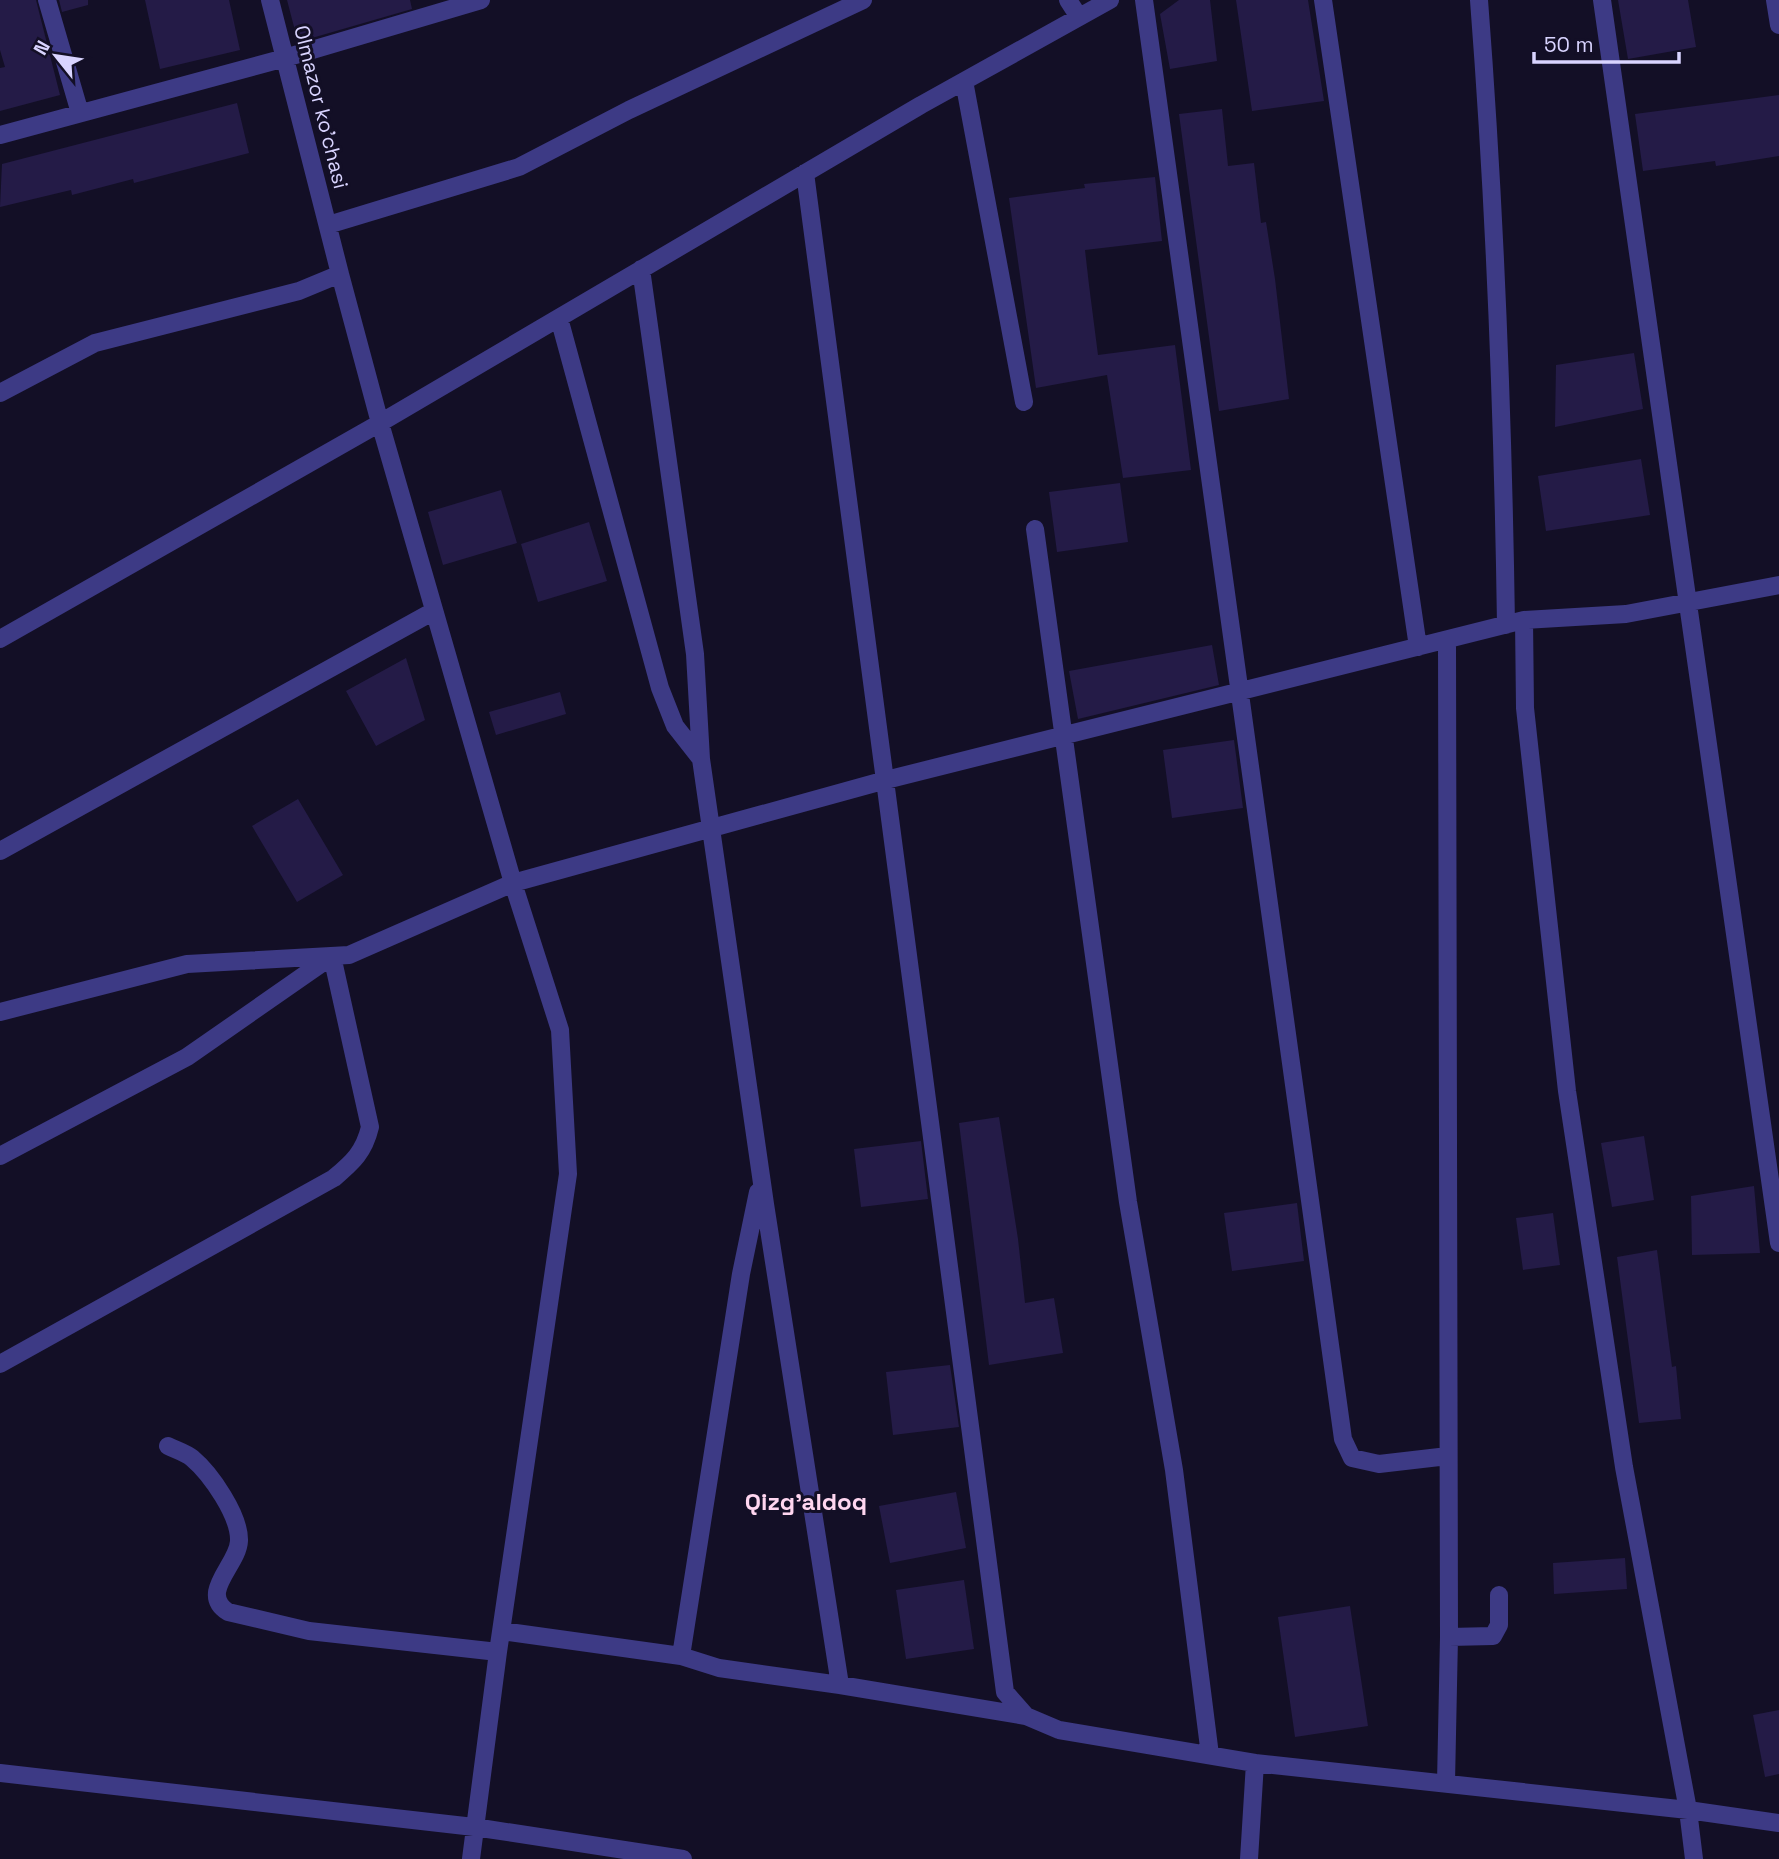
<svg xmlns="http://www.w3.org/2000/svg" width="1779" height="1859" font-family="'Space Grotesk',sans-serif">
<rect width="100%" height="100%" fill="#130f26"/>
<path fill="#241b47" d="M0,0H36L60,95L0,111V68L5,67L0,50Z
M59,0H88V5L62,12Z
M145,0H229L240,50L160,69Z
M287,0H410L412,9L298,42Z
M1179,0H1210L1217,61L1170,69L1160,14Z
M1236,0H1308L1324,101L1252,111Z
M1618,0H1688L1696,47L1628,59Z
M1779,95V156L1716,166L1715,161L1643,171L1635,114Z
M237,103L249,153L134,183L133,179L72,195L71,190L0,207L2,164Z
M1222,109L1228,166L1254,163L1261,223L1266,222L1275,279L1289,399L1219,411L1179,114Z
M1155,177L1162,241L1085,250L1089,285L1098,355L1175,345L1191,470L1123,478L1107,375L1036,388L1009,198L1085,188L1084,184Z
M1634,353L1643,409L1555,427L1556,365Z
M1641,459L1650,515L1546,531L1538,476Z
M1120,483L1128,542L1057,552L1049,492Z
M501,490L517,543L443,565L428,512Z
M589,522L607,581L538,602L521,544Z
M1212,645L1219,685L1078,719L1069,671Z
M406,658L425,720L376,746L346,691Z
M560,692L566,714L496,735L489,712Z
M1234,740L1243,808L1172,818L1163,750Z
M298,799L343,875L297,902L252,826Z
M999,1117L1018,1239L1025,1303L1054,1298L1063,1353L989,1365L959,1123Z
M1644,1136L1654,1200L1612,1207L1601,1143Z
M921,1141L928,1199L861,1207L854,1149Z
M1754,1186L1760,1253L1692,1255L1691,1196Z
M1297,1203L1304,1261L1232,1271L1224,1213Z
M1553,1213L1560,1265L1523,1270L1516,1218Z
M1657,1250L1672,1367L1676,1366L1681,1419L1639,1423L1617,1257Z
M950,1365L959,1427L893,1435L886,1372Z
M956,1492L966,1548L890,1563L879,1506Z
M1625,1558L1627,1589L1554,1594L1553,1563Z
M964,1580L974,1649L906,1659L896,1590Z
M1350,1606L1368,1726L1295,1737L1278,1617Z
M1779,1710V1774L1765,1777L1753,1715Z"/>
<g fill="none" stroke-linecap="round" stroke-linejoin="round">
<path stroke="#3d3a85" stroke-width="18" d="M47,0L80,113
M1068,0L1079,17
M1144,0L1343,1439L1352,1458L1379,1464L1448,1456
M1323,0L1418,647
M1479,0C1495,208 1503,416 1506,625
M1602,0L1779,1243
M1775,0L1779,25
M964,81L1024,402
M0,135L285,58L481,0
M805,173L1005,1692L1026,1716L1059,1730L1255,1763L1249,1859
M328,225L519,167L629,110L863,0
M641,269L695,654L701,759L765,1204L840,1685
M340,274L380,423L513,883L560,1030L568,1174L498,1652L471,1859
M559,318L660,688L675,726L701,759
M0,393L95,343L299,291L340,274L270,0
M1035,529L1128,1202L1174,1470L1210,1755
M1524,620L1525,708L1567,1091L1624,1467L1688,1810L1694,1859
M0,639L380,423L921,105L1110,0
M0,851L434,611
M0,1012L187,964L349,955L513,883L886,780L1524,620L1626,614L1779,585
M0,1156L187,1057L332,956L370,1127C364,1152 353,1162 334,1178L0,1364
M168,1446C176,1450 186,1453 192,1458C211,1474 240,1516 239,1541C238,1565 198,1593 228,1612L309,1631L498,1652
M502,1631L681,1656L741,1274L758,1192
M1449,1637L1493,1636L1499,1625V1595
M681,1656L719,1668L840,1685L1026,1716
M1255,1763L1688,1810L1779,1823
M0,1773L474,1827L683,1859
M1446,1783L1449,1637L1447,640"/>
</g>
<g text-anchor="middle" stroke-width="6" stroke-linejoin="round" paint-order="stroke">
<g font-size="21" fill="#d9d4ff" stroke="#130f26">
<text transform="translate(321 107) rotate(76)" y="7">Olmazor ko'chasi</text>
</g>
<g font-size="24" font-weight="bold" fill="#ffd6f0" stroke="#130f26">
<text x="806" y="1510">Qizg'aldoq</text>
</g>
</g>
<g transform="translate(56 56) rotate(300)" stroke="#130f26" stroke-width="5" paint-order="stroke">
<path d="M0-5L12 26L0 18L-12 26Z" fill="#d9d4ff"/>
<text y="-10" font-size="19" font-weight="bold" text-anchor="middle" fill="#d9d4ff">N</text>
</g>
<path d="M1534 52v10h145v-10" fill="none" stroke="#d9d4ff" stroke-width="3.5"/>
<text x="1544" y="52" font-size="21" fill="#d9d4ff" stroke="#130f26" stroke-width="5" paint-order="stroke">50 m</text>
</svg>
